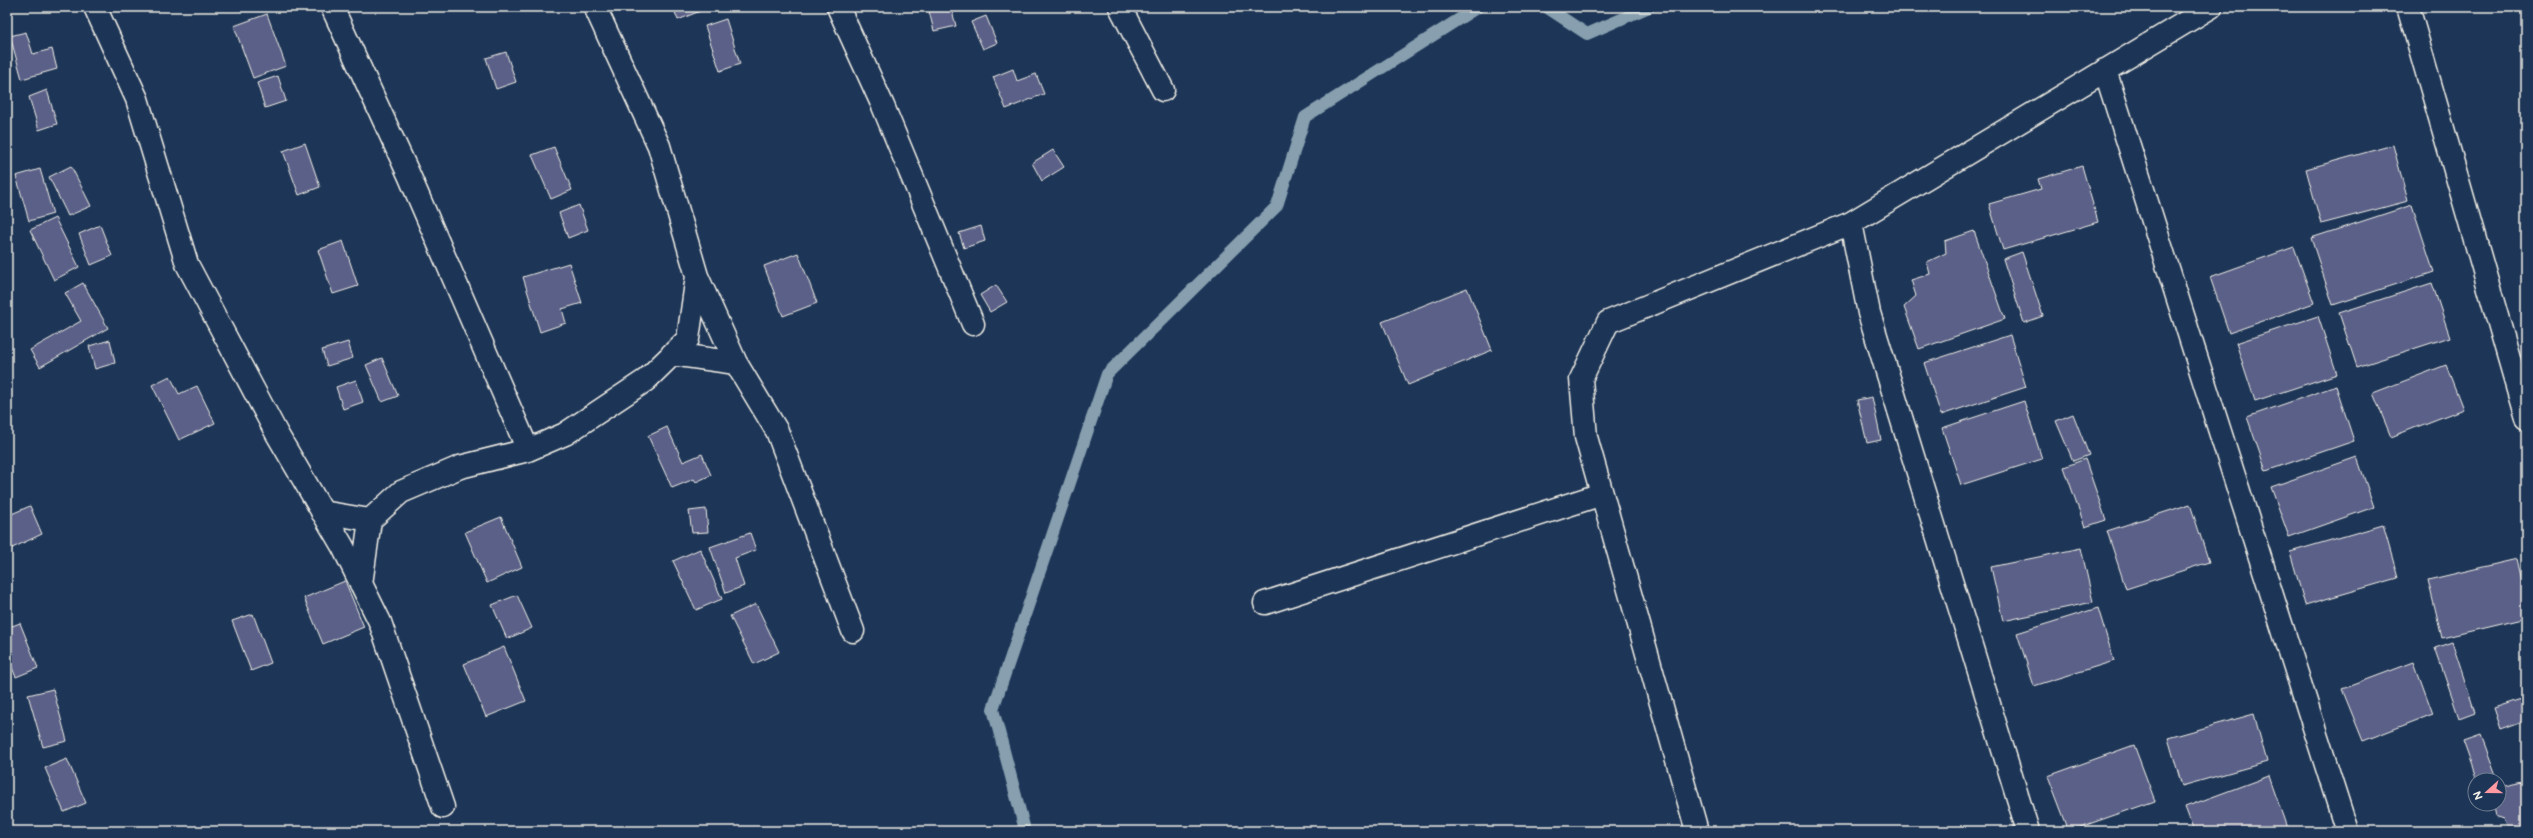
<svg xmlns="http://www.w3.org/2000/svg" width="2533" height="838" font-family="'Balsamiq Sans',sans-serif">
<rect width="100%" height="100%" fill="#1d3557"/>
<filter id="ink" filterUnits="userSpaceOnUse"><feTurbulence type="fractalNoise" baseFrequency=".025" numOctaves="2"/><feDisplacementMap in="SourceGraphic" scale="8" xChannelSelector="R" yChannelSelector="G"/><feConvolveMatrix kernelMatrix="1 2 1 2 8 2 1 2 1" color-interpolation-filters="sRGB"/></filter>
<g filter="url(#ink)">
<g fill="none" stroke-linecap="round" stroke-linejoin="round">
<path stroke="#879fae" stroke-width="12" d="M1546,7L1587,34L1649,7
M1022,831L1024,826L993,709L1107,374L1277,206L1305,117L1478,7"/>
</g>
<path fill="#5a6188" stroke="#f4f1e8" d="M673,7H704L705,9L678,20Z
M928,7H951L956,26L934,31Z
M963,7H974L965,11Z
M267,14L286,66L253,78L234,26Z
M986,16L997,43L983,49L971,22Z
M726,19L740,64L720,71L705,26Z
M26,32L33,54L52,49L57,69L22,79L10,36Z
M506,52L516,82L496,89L486,58Z
M1013,69L1017,81L1036,74L1044,94L1006,109L993,77Z
M278,76L286,101L265,108L257,83Z
M7,77L11,90L7,91Z
M47,90L57,124L39,130L29,97Z
M305,143L320,187L299,195L283,151Z
M2393,145L2408,201L2321,224L2306,169Z
M554,147L572,190L551,199L532,155Z
M1053,150L1064,167L1042,181L1032,163Z
M71,166L91,206L68,216L49,177Z
M2082,166L2098,222L2003,250L1989,204L2041,189L2038,179Z
M40,169L53,214L29,221L16,176Z
M579,205L588,230L568,238L559,213Z
M2412,205L2434,272L2333,305L2311,238Z
M55,218L79,267L54,280L30,230Z
M100,225L112,256L91,265L79,234Z
M981,226L985,241L964,248L959,233Z
M1974,231L2005,319L1919,349L1904,307L1916,296L1911,280L1930,274L1927,262L1946,253L1945,241Z
M343,241L358,286L333,294L318,250Z
M2294,247L2314,303L2229,333L2210,277Z
M2022,252L2043,316L2024,323L2003,259Z
M798,253L817,303L783,316L764,266Z
M569,263L582,303L562,309L566,323L540,332L523,277Z
M83,283L108,328L40,367L30,350L81,321L65,293Z
M2432,283L2450,337L2357,367L2339,313Z
M996,285L1007,302L990,312L980,295Z
M1467,288L1492,350L1408,385L1382,322Z
M2318,316L2337,374L2255,401L2236,343Z
M2010,335L2026,387L1941,415L1924,363Z
M110,340L115,363L95,369L89,346Z
M348,342L353,358L327,366L322,350Z
M382,358L398,396L382,402L366,365Z
M2446,365L2463,409L2391,437L2373,393Z
M170,376L179,394L197,386L215,423L179,440L152,385Z
M356,380L363,402L343,409L336,387Z
M2336,386L2354,441L2266,471L2247,417Z
M1872,397L1881,440L1867,443L1857,400Z
M2024,401L2042,459L1961,485L1942,428Z
M2073,414L2089,455L2073,461L2056,421Z
M667,427L683,462L702,454L711,475L696,482L694,479L672,488L648,436Z
M2357,457L2374,507L2289,537L2271,487Z
M2085,459L2106,520L2085,527L2064,467Z
M2190,504L2209,562L2126,589L2107,531Z
M30,506L42,534L8,550L7,516Z
M706,509L708,532L692,533L689,511Z
M501,517L522,567L487,583L465,532Z
M2383,525L2398,578L2305,605L2290,552Z
M750,533L756,550L735,558L744,586L726,593L710,547Z
M2081,548L2093,602L2003,621L1991,567Z
M700,549L722,599L696,610L673,561Z
M2517,559L2526,598V618L2442,638L2428,580Z
M345,581L364,627L323,644L304,598Z
M517,595L532,628L507,639L492,605Z
M756,604L779,652L754,664L730,616Z
M2098,608L2114,661L2034,686L2017,633Z
M7,609L11,618L7,620Z
M253,614L271,663L251,671L232,621Z
M20,623L38,668L16,677L7,656V628Z
M2452,642L2475,712L2459,718L2435,648Z
M504,647L526,701L486,717L464,664Z
M2414,662L2433,714L2363,741L2342,689Z
M53,689L67,741L43,747L28,695Z
M2524,698L2526,720L2501,729L2494,708Z
M2254,714L2267,762L2182,786L2168,738Z
M2481,735L2496,775L2478,780L2464,741Z
M2134,745L2155,801L2069,831L2048,776Z
M67,759L86,803L64,812L45,768Z
M2269,776L2288,831H2194L2185,807Z
M2526,781V829L2509,828L2505,819L2496,816L2493,804H2499V787Z"/>
<g fill="none" stroke-linecap="round" stroke-linejoin="round">
<defs>
<path id="minor" d="M95,7L137,99L187,264L277,434L343,547L380,622L443,807
M332,7L409,175L528,450
M838,7L883,106L973,324
M1120,7L1163,90
M2408,7L2526,417
M2105,70L2347,831
M1851,223L1869,313L2028,831
M697,276L736,363
M672,354L736,363L777,431L853,631
M322,512L370,520
M361,584L370,520L401,492L460,467L528,450L565,434L646,380L688,339L697,276L659,146L595,7
M1265,603L1602,494
M1697,831L1586,437L1581,379L1608,322L1851,223L2211,7"/>
</defs>
<use href="#minor" stroke="#f4f1e8" stroke-width="25"/>
<use href="#minor" stroke="#1d3557" stroke-width="22"/>
</g>
</g>
<rect width="2533" height="838" fill="none" stroke="#1d3557" stroke-width="24"/>
<rect x="12" y="12" width="2509" height="814" fill="none" stroke="#f4f1e8" stroke-width="1.5" filter="url(#ink)"/>
<g transform="translate(2487 792) rotate(249)"><circle r="19" fill="#1d3557" stroke="#738091"/>
<path d="M0-3L7 15L0 10L-7 15Z" fill="#ff9aa2"/>
<text y="-6" font-size="11" font-weight="bold" text-anchor="middle" fill="#f4f1e8">N</text>
</g>
</svg>
